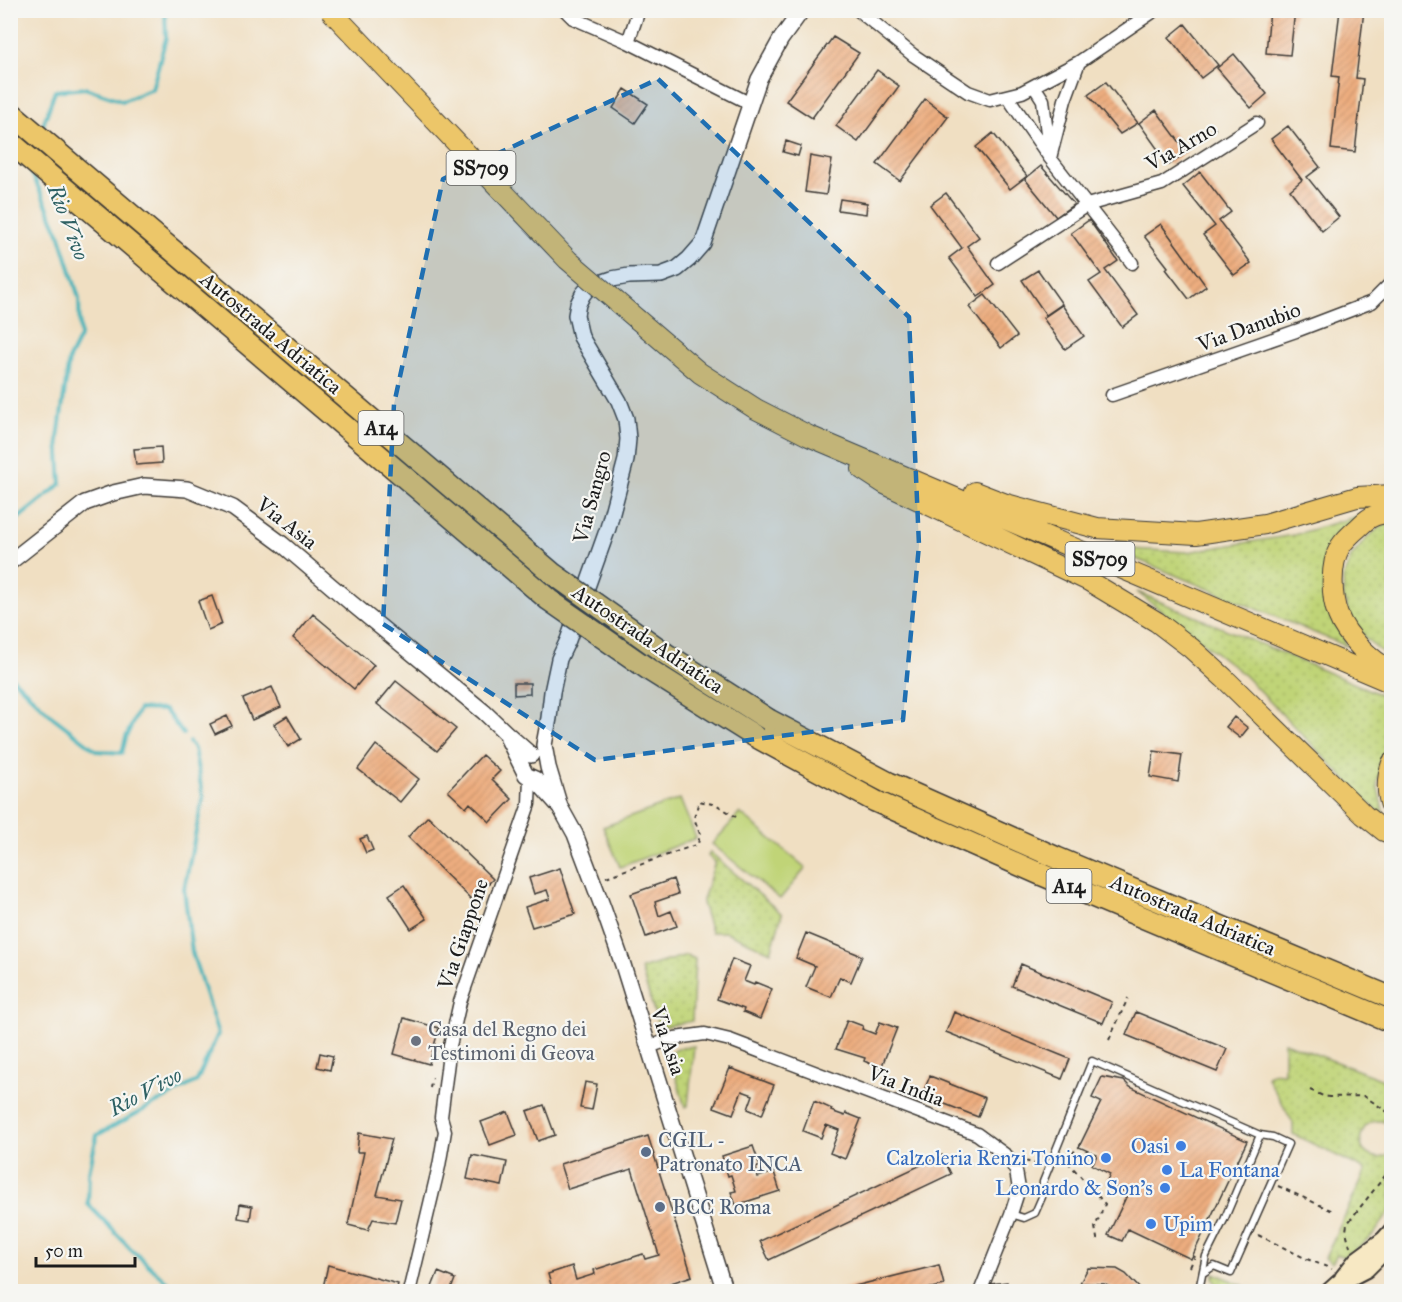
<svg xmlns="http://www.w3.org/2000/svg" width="1402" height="1302" font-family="'IM FELL Great Primer',serif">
<defs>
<pattern id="grass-dots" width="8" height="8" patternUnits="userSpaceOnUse" patternTransform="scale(1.5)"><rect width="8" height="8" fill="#c0d477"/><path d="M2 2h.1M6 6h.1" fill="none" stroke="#a4b566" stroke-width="1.8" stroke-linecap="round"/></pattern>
<pattern id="building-hatch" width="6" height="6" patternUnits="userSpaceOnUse" patternTransform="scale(1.5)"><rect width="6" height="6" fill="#edad7f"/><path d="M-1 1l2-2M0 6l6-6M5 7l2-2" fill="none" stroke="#cb946d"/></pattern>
</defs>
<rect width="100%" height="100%" fill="#f6f6f2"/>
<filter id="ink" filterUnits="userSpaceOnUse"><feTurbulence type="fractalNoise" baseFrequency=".0167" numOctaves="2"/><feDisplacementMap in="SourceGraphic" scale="12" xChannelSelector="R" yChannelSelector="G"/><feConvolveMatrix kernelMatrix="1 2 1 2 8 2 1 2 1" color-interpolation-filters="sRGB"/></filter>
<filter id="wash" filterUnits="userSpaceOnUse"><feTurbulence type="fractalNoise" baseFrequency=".008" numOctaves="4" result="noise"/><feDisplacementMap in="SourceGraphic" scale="24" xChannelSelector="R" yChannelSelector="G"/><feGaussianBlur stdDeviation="1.35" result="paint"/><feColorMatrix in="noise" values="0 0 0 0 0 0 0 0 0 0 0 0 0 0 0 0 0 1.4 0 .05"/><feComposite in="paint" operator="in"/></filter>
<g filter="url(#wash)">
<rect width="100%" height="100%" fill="#f0dfc2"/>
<path fill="url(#grass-dots)" stroke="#6e784a" stroke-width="1.5" d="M1378,510L1324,567L1346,646L1110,548L1187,552L1294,535Z
M1391,522V656L1377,649L1353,625L1344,599L1343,578L1351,557L1367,538L1384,524Z
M1137,592L1391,699V748L1385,757L1377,783L1384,816L1370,804L1242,673Z
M710,852L782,914L771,952L726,932H711L702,903L715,862L708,856Z
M686,955L695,959L692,1021L663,1027L658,1024L641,969Z
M1284,1042L1391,1083V1125C1363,1108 1348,1150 1374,1157C1381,1159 1386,1157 1391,1153V1210L1374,1234L1355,1250L1343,1257L1337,1254L1332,1263L1325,1258L1366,1170L1293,1134V1123L1267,1077C1272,1070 1277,1073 1284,1073Z
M694,1046L688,1106L685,1107L670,1056C674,1047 685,1048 694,1046Z
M1214,1273L1255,1291C1245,1292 1227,1288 1220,1291L1213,1278Z"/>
<path fill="#c0d477" stroke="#6e784a" stroke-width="1.5" d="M680,799L696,838L620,867L603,827Z
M740,813L806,868L780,899L712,844Z"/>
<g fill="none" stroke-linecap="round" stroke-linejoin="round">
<path stroke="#42b2b9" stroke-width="4" d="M42,128L55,91L85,88L123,101L152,89L166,38L165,10
M10,525L61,484L58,438L69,359L80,337L79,298L59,233L31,171
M10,676L54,718L97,751L122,753L126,737L139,709L165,710L183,734
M178,1292L131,1249L88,1204L89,1172L97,1135L197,1081L218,1034L192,952L184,889L203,797L194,749L189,742"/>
</g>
<g id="blocks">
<path fill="url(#building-hatch)" d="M1270,10H1295L1290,55L1266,53Z
M1340,10H1364L1356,78L1363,79L1355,152L1331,149L1339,77L1332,76Z
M1185,24L1218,65L1201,78L1169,37Z
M833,37L859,53L812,118L786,101Z
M1234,54L1267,94L1251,108L1217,68Z
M877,70L899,86L858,142L836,126Z
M1106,82L1138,123L1120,134L1088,95Z
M625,89L648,104L635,123L613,108Z
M925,99L948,117L900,181L877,164Z
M1156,110L1187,152L1169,165L1139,123Z
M1288,126L1320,167L1307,177L1339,217L1322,231L1290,190L1302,180L1271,139Z
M993,133L1027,176L1010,189L976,147Z
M786,141L801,146L798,156L783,152Z
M810,156L832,160L826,195L805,192Z
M1041,166L1074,204L1056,217L1025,179Z
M1200,172L1231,212L1219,221L1251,263L1234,275L1203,235L1215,226L1183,186Z
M946,193L979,237L967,246L995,285L978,297L949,258L962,248L930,205Z
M840,199L867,203L866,214L838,210Z
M1089,220L1118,261L1105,270L1138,315L1122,327L1089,282L1101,274L1071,233Z
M1161,224L1206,286L1189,299L1166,269L1168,267L1144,236Z
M1038,270L1062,304L1046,315L1022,280Z
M985,295L1017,336L1001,348L969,307Z
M1062,305L1084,336L1065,349L1043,318Z
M161,447L162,463L136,465L134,449Z
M212,596L222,624L208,630L198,601Z
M313,614L374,665L354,689L293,638Z
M396,681L456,729L437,751L377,704Z
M514,683H530V694L514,695Z
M272,687L281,707L252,720L243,699Z
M227,716L232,726L215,734L210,724Z
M287,716L301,739L288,747L274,724Z
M1234,717L1248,728L1240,738L1226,727Z
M376,745L419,779L400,802L358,769Z
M1154,751L1182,755L1178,782L1150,777Z
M482,755L500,771L492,779L512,799L490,822L470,803L466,808L448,791Z
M428,816L493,879L472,900L408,837Z
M367,836L373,850L366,853L360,839Z
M560,868L575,914L532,927L525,907L550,899L547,890L534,894L529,878Z
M673,879L678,894L655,902L659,916L671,911L677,926L646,937L631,894Z
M404,885L427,919L411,929L389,895Z
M806,933L862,956L851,982L840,977L831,997L806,987L815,966L796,958Z
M732,959L750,966L744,981L754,985L755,982L772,989L760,1019L743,1012L744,1009L717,999Z
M1021,964L1112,1002L1103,1023L1012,986Z
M954,1012L1070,1059L1062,1079L946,1032Z
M1136,1012L1227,1049L1217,1072L1126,1035Z
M404,1018L439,1028L429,1064L394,1054Z
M847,1020L863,1026L862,1029L875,1034L880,1022L897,1028L881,1068L864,1061L865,1058L836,1049Z
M320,1053L333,1056L330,1070L317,1067Z
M730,1068L774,1085L762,1115L748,1109L753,1095L742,1091L733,1114L714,1107Z
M930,1076L985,1098L978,1117L922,1095Z
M1102,1077L1124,1081L1130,1087L1247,1141L1191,1259L1128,1229L1122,1241L1108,1235L1128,1193L1106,1183L1110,1174L1092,1165L1097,1155L1079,1147L1101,1102L1092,1098Z
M585,1082L597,1084L592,1110L580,1108Z
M814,1101L832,1109L831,1111L845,1116L846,1113L861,1119L845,1159L830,1153L839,1130L826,1125L821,1138L803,1131Z
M544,1105L555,1135L538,1141L527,1111Z
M508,1112L517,1135L490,1145L481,1122Z
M359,1133L392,1139L377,1195L401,1199L395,1223L373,1219L368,1230L348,1225L364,1152H357Z
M648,1136L692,1276L644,1292H553L548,1274L572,1266L576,1280L595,1274L594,1270L643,1254L645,1259L659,1255L632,1169L568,1189L560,1164Z
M753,1146L760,1166L756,1168L758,1177L774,1172L780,1191L736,1205L731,1192L736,1191L731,1175L728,1176L722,1156Z
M472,1155L507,1162L502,1186L467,1179Z
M942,1155L951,1174L769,1260L760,1241Z
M240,1204L252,1206L250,1220L238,1218Z
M328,1265L398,1284L396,1292H322Z
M939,1265L944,1285L915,1292H831Z
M1088,1268L1117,1269L1126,1274L1143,1292H1117L1114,1289L1104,1284L1080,1283Z
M438,1272L455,1279L450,1292H430Z
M1007,1282L1008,1292H992L991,1284Z"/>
</g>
</g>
<g filter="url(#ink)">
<use href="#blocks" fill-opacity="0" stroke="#3c3935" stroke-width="1.5"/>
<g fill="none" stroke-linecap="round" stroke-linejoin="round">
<defs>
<path id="service" d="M1011,1214L1024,1218L1035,1213L1042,1197L1043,1182L1092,1061L1260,1135L1273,1137L1288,1144L1231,1273L1214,1266L1203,1273
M1207,1292L1200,1285L1206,1256L1224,1220L1260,1135"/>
<path id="minor" d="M565,10L573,18L628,42L751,104
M858,10L913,55L968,92L990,100L1022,92L1079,62L1151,13L1153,10
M628,42L639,10
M1034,86L1043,100L1049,150
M1007,96L1050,158L1132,263
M1050,158L1065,100L1079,62
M998,263L1087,205L1162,184L1257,123
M1112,395L1296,331L1372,302L1392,282
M648,1047L675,1038L705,1034L730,1040L977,1134L1007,1156L1016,1171L1019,1189L1011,1214L980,1292
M409,1292L439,1166L445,1131L441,1117L450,1046L460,1002L529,804L530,778"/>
<path id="tertiary" d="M10,562L85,503L113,493L144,486L187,489L233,508L282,544L350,602L484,712L506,733L531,755
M508,739L526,775L535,779L560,807L575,834L603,908L623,965L725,1292
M560,807L548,767L544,745L549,718L552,692L559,659L568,640L608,528L626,460L628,439L626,419L619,401L581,337L576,315L578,304L583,294L589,287L612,279L629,276L661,275L677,269L689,259L703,243L759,79L781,39L802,10"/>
<path id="secondary" d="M1343,1278L1357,1260L1384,1240L1392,1231
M1329,1292L1339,1283L1366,1269L1389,1246"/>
<path id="trunk" d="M638,320L700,373L756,409L809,436L1392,683
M862,469L885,484L1089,581L1157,622L1191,648L1224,678L1364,815L1384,831L1392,834
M975,492L1006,504L1097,528L1196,534L1265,524L1357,497L1392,495
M1392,511C1386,513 1379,514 1374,516C1368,518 1363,523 1359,527C1352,533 1345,539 1340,547C1330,564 1331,597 1338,615C1346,636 1371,661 1392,671
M1392,763C1387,777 1386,793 1392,808"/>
<path id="motorway" d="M769,720L889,783L1057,858L1392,998
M753,735L875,801L1040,874L1392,1022"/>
</defs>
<use href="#service" stroke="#3c3935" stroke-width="9"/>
<use href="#minor" stroke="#3c3935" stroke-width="15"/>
<use href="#tertiary" stroke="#3c3935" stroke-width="18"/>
<use href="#secondary" stroke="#3c3935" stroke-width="20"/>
<use href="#trunk" stroke="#3c3935" stroke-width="22"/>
<use href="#motorway" stroke="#3c3935" stroke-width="24"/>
<path stroke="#3c3935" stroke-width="2" stroke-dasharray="4.5 4.5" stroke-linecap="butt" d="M1213,126L1218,133
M606,877L698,844L700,834L694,818L699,801L717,805L736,817
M1109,1040L1128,998
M430,1088L432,1078
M1310,1090L1323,1096L1329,1097L1364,1096L1392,1115
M1065,1154V1159L1105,1204L1095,1227L1098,1244
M1065,1160L1079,1147
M1025,1161L1040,1165
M1278,1186L1335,1212
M1258,1235L1307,1259L1332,1269
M1350,1247L1346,1231L1347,1224L1392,1167
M1190,1267L1195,1256"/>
<use href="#service" stroke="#fff" stroke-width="6"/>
<use href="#minor" stroke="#fff" stroke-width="12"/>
<use href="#tertiary" stroke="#fff" stroke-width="15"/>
<use href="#secondary" stroke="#f7e8c3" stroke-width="16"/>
<use href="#trunk" stroke="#ecc669" stroke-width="20"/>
<use href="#motorway" stroke="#ecc669" stroke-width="21"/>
<defs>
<path id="trunk-bridge" d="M330,10L568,260L638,320"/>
<path id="motorway-bridge" d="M10,112L552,573L666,654L769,720
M10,142L549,600L651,671L753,735"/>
</defs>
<use href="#trunk-bridge" stroke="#3c3935" stroke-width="22" stroke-linecap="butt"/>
<use href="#motorway-bridge" stroke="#3c3935" stroke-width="24" stroke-linecap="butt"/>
<use href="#trunk-bridge" stroke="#ecc669" stroke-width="20"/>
<use href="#motorway-bridge" stroke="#ecc669" stroke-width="21"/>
</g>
</g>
<path fill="#1f6fb2" fill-opacity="0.2" stroke="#1f6fb2" stroke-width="4.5" stroke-dasharray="12 8" stroke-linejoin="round" d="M658,79L909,317L919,545L903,720L595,760L383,624L394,404L443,179Z"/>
<circle fill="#6b7280" stroke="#f6f6f2" stroke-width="2" cx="416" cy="1041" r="6"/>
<g fill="#3f7fe0" stroke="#f6f6f2" stroke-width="2">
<circle cx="1181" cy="1146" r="6"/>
<circle cx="1106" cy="1158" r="6"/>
<circle cx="1167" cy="1170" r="6"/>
<circle cx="1165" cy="1188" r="6"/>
<circle cx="1151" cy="1224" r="6"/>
</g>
<g fill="#5c6f8a" stroke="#f6f6f2" stroke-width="2">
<circle cx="646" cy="1152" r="6"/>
<circle cx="660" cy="1207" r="6"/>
</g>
<g text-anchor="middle" stroke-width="4.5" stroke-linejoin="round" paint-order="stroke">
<g fill="#f6f6f2" stroke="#5d5d5c" stroke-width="1.5">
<rect x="446.5" y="151" width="69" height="34" rx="4.5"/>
<rect x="358.5" y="411" width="45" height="34" rx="4.5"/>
<rect x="1065.5" y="542" width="69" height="34" rx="4.5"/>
<rect x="1046.5" y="869" width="45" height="34" rx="4.5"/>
</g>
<g font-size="20" font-weight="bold" fill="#1c1c1c">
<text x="481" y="175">SS709</text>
<text x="381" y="435">A14</text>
<text x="1100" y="566">SS709</text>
<text x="1069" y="893">A14</text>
</g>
<g font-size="21" fill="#1c1c1c" stroke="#f6f6f2">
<text transform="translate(1181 146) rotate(-30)" y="7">Via Arno</text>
<text transform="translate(1249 327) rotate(-20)" y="7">Via Danubio</text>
<text transform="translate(271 333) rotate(40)" y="7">Autostrada Adriatica</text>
<text transform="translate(592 497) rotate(-75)" y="7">Via Sangro</text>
<text transform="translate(287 523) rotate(38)" y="7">Via Asia</text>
<text transform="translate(648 639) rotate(34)" y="7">Autostrada Adriatica</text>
<text transform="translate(1193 915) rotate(23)" y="7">Autostrada Adriatica</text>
<text transform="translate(463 934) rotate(-71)" y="7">Via Giappone</text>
<text transform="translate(668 1041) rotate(72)" y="7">Via Asia</text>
<text transform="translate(906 1086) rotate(21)" y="7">Via India</text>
</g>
<g font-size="21" fill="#5b616d" stroke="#f6f6f2" text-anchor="start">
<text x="428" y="1036">Casa del Regno dei<tspan x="428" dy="24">Testimoni di Geova</tspan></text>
</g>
<g font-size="21" fill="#4e5e75" stroke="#f6f6f2" text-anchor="start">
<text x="658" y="1147">CGIL -<tspan x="658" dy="24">Patronato INCA</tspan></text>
<text x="672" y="1214">BCC Roma</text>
</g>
<g font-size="21" fill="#366cbe" stroke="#f6f6f2" text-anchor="end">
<text x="1169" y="1153">Oasi</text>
<text x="1094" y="1165">Calzoleria Renzi Tonino</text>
<text x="1179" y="1177" text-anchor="start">La Fontana</text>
<text x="1153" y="1195">Leonardo &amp; Son's</text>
<text x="1163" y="1231" text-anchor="start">Upim</text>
</g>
<g font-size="22" font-style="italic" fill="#2d6063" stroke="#f6f6f2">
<text transform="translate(69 222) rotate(69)" y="8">Rio Vivo</text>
<text transform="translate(145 1091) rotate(-28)" y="8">Rio Vivo</text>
</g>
</g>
<rect width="1402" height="1302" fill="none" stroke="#f6f6f2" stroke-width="36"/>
<path d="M36 1257v9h99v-9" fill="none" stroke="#1c1c1c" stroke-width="3"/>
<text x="45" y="1257" font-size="18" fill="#1c1c1c" stroke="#f6f6f2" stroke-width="4.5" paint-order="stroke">50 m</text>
</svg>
